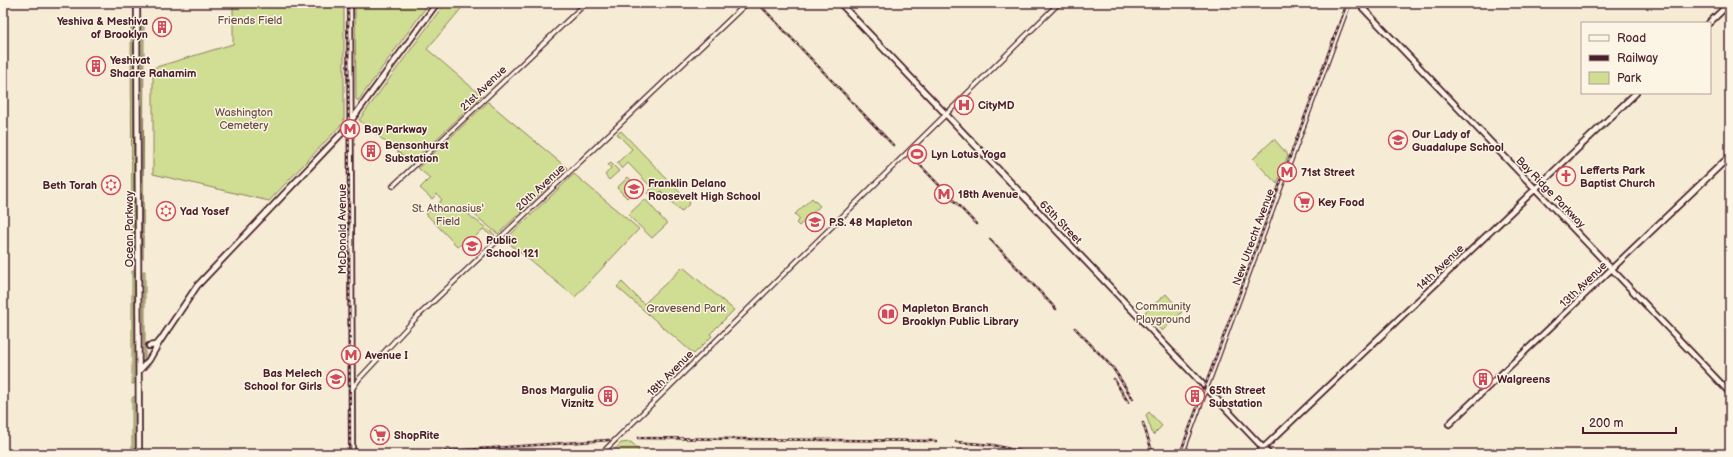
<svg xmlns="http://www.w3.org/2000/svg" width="1733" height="457" font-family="'Balsamiq Sans',sans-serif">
<rect width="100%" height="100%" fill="#f6ecd5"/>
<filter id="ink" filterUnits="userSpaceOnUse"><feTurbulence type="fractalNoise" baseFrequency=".025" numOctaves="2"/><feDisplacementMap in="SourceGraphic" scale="8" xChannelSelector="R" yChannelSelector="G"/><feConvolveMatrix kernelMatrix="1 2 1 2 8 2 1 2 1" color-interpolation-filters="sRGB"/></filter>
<g filter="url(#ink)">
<path fill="#cfde92" stroke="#8c7e5e" d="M233,3H343L344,9V122L269,201L153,174V68L233,44Z
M355,3H429L358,101L356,99Z
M445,3H466L427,49L482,96L411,163L359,120Z
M131,20H133L134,259H132Z
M142,21H144L143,259Z
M488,102L567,168L498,234L471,212L469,215L495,235L493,237L483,229L474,238H472L468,244L465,241L458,247L426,214L442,200L437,194L432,199L420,188L430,178L418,168Z
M621,131L690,203L681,212L661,191L653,199L647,193L652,188L628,163L622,169L617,163L632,149L617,134Z
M1274,139L1288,155L1277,184L1253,159Z
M611,163L619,171L609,180L605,175L611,168L608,165Z
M574,174L639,229L575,297L505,240Z
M628,177L638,188L627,198L617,188Z
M812,198L820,206L799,226L796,223L800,219L795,214Z
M645,199L667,224L652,238L628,215Z
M683,267L734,310L710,334L712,336L694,354L617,287L622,282L644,304Z
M132,271H134V384H132Z
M143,271H145V359H144Z
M1166,294L1182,312L1162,331L1144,313Z
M134,396V454H132V398Z
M1149,412L1162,426L1153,435L1146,415Z
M631,442L639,450L635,454H611L621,443Z"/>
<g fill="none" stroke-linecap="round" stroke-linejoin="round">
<defs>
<path id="minor" d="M393,186L586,3
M352,389L359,379L416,318L747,3
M601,454L1059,3
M1182,454L1349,3"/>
<path id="major" d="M137,3L139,454
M350,3L352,454
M840,3L1269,454
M1358,3L1730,393
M1709,23L1730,3
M149,346L155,345L160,341L197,286L342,133L437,3
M139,371L149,360L160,341
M1449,424L1730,156
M1257,454L1636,93"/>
</defs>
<use href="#minor" stroke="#4a1f2b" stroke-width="6"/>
<use href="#major" stroke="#4a1f2b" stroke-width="8"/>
<use href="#minor" stroke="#fcf5e5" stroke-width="3.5"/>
<use href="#major" stroke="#fcf5e5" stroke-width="4.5"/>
<defs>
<path id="rail" d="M348,3L350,454
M758,3L893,145
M919,164L976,224
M990,239L1056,309
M1075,328L1113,368L1133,399
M1114,379L1128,402
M1143,423L1153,454
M638,438L936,441
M956,442L993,445L1032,454
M405,454L609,440
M1180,454L1347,3"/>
</defs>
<use href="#rail" stroke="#4a1f2b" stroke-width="2.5"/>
<use href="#rail" stroke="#fcf5e5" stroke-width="1" stroke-dasharray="3" stroke-linecap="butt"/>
</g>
</g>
<defs>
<symbol id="building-ring" viewBox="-11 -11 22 22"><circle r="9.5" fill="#fcf5e5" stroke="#d1495b" stroke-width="1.5"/><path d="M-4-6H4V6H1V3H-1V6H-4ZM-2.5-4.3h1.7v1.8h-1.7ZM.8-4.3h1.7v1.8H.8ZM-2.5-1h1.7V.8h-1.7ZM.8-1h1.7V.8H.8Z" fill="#d1495b"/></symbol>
<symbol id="hospital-ring" viewBox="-11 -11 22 22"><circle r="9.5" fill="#fcf5e5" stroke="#d1495b" stroke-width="1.5"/><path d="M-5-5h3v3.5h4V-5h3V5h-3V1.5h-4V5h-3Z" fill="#d1495b"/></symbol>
<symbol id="metro-ring" viewBox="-11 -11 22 22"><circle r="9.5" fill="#fcf5e5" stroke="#d1495b" stroke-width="1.5"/><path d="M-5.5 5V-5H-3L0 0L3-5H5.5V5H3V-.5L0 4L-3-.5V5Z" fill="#d1495b"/></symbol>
<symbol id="school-ring" viewBox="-11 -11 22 22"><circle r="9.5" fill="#fcf5e5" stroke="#d1495b" stroke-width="1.5"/><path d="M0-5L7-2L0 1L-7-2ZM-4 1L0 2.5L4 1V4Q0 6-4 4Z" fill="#d1495b"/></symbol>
<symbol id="stadium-ring" viewBox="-11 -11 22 22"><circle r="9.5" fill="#fcf5e5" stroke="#d1495b" stroke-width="1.5"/><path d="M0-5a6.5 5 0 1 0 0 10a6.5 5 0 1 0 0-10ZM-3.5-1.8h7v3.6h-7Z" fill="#d1495b"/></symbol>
<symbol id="church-ring" viewBox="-11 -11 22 22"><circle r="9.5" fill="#fcf5e5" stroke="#d1495b" stroke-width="1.5"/><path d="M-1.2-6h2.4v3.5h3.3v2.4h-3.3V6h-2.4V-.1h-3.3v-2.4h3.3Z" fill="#d1495b"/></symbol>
<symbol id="synagogue-ring" viewBox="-11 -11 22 22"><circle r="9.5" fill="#fcf5e5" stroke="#d1495b" stroke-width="1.5"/><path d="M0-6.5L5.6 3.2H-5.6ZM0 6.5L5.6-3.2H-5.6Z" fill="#d1495b"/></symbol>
<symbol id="supermarket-ring" viewBox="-11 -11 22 22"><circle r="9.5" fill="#fcf5e5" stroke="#d1495b" stroke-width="1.5"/><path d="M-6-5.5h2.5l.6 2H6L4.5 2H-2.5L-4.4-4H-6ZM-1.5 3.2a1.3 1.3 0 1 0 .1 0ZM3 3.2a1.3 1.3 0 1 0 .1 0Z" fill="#d1495b"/></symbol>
<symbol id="library-ring" viewBox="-11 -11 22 22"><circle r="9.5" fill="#fcf5e5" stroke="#d1495b" stroke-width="1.5"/><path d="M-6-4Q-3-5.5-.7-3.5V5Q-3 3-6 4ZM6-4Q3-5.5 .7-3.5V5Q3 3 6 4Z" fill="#d1495b"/></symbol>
</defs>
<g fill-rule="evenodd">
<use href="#building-ring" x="151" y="16" width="22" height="22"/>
<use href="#building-ring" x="85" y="55" width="22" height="22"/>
<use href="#hospital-ring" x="953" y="94" width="22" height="22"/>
<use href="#metro-ring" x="339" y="118" width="22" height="22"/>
<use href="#school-ring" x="1387" y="129" width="22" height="22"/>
<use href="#building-ring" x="360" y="140" width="22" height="22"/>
<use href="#stadium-ring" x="906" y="143" width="22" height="22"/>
<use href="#metro-ring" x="1276" y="161" width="22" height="22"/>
<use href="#church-ring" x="1555" y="165" width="22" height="22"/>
<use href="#synagogue-ring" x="100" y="174" width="22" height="22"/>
<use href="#school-ring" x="623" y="178" width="22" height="22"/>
<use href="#metro-ring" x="933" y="183" width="22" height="22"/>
<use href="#supermarket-ring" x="1293" y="191" width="22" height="22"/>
<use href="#synagogue-ring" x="155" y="200" width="22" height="22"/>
<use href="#school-ring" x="804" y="211" width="22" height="22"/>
<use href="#school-ring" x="461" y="235" width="22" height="22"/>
<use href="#library-ring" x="877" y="303" width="22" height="22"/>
<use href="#metro-ring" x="340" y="344" width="22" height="22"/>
<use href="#school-ring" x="325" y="368" width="22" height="22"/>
<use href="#building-ring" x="1472" y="368" width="22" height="22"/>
<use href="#building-ring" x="597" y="385" width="22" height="22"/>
<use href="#building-ring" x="1184" y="385" width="22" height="22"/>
<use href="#supermarket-ring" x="369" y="424" width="22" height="22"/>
</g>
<g text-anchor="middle" stroke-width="3" stroke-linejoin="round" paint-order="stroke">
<g font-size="11" fill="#6b4f45" stroke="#fcf5e5">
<text x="250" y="24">Friends Field</text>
<text x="244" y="116">Washington<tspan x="244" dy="13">Cemetery</tspan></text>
<text x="448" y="212">St. Athanasius'<tspan x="448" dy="13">Field</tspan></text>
<text x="1163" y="310">Community<tspan x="1163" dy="13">Playground</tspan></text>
<text x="686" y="312">Gravesend Park</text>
</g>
<g font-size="11" font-weight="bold" fill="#4a1f2b" stroke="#fcf5e5" text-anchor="start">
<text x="148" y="25" text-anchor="end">Yeshiva &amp; Meshiva<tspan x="148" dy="13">of Brooklyn</tspan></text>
<text x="110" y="64">Yeshivat<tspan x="110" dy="13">Shaare Rahamim</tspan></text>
<text x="978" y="109">CityMD</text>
<text x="364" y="133">Bay Parkway</text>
<text x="1412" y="138">Our Lady of<tspan x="1412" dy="13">Guadalupe School</tspan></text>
<text x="385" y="149">Bensonhurst<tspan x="385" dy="13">Substation</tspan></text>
<text x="931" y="158">Lyn Lotus Yoga</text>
<text x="1580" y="174">Lefferts Park<tspan x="1580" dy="13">Baptist Church</tspan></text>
<text x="1301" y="176">71st Street</text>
<text x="648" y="187">Franklin Delano<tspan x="648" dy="13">Roosevelt High School</tspan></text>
<text x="97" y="189" text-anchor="end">Beth Torah</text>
<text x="958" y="198">18th Avenue</text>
<text x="1318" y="206">Key Food</text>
<text x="180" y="215">Yad Yosef</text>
<text x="829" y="226">P.S. 48 Mapleton</text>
<text x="486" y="244">Public<tspan x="486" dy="13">School 121</tspan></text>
<text x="902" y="312">Mapleton Branch<tspan x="902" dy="13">Brooklyn Public Library</tspan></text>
<text x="365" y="359">Avenue I</text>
<text x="322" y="377" text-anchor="end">Bas Melech<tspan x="322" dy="13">School for Girls</tspan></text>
<text x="1497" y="383">Walgreens</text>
<text x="594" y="394" text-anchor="end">Bnos Margulia<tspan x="594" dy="13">Viznitz</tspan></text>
<text x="1209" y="394">65th Street<tspan x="1209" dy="13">Substation</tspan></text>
<text x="394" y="439">ShopRite</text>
</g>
<g font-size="11" fill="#4a1f2b" stroke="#fcf5e5">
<text transform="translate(483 88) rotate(-44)" y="4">21st Avenue</text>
<text transform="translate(540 187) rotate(-43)" y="4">20th Avenue</text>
<text transform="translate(1551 192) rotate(46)" y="4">Bay Ridge Parkway</text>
<text transform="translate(1061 222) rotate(46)" y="4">65th Street</text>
<text transform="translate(129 229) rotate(-90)" y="4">Ocean Parkway</text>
<text transform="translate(342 229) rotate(-90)" y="4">McDonald Avenue</text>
<text transform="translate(1253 237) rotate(-70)" y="4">New Utrecht Avenue</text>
<text transform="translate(1440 267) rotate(-44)" y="4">14th Avenue</text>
<text transform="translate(1583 284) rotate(-44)" y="4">13th Avenue</text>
<text transform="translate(670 373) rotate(-45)" y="4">18th Avenue</text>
</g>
</g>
<rect width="1733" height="457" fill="none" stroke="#fcf5e5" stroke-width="16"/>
<rect x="8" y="8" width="1717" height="441" fill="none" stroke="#4a1f2b" stroke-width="1.5" filter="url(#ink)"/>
<rect x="1581" y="22" width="130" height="72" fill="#fcf5e5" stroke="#b59f9b"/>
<rect x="1589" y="35" width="20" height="6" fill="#fcf5e5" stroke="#b59f9b"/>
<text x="1617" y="42" font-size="12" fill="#4a1f2b">Road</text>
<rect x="1589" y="55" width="20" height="6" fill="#4a1f2b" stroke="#b59f9b"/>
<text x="1617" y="62" font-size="12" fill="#4a1f2b">Railway</text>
<rect x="1589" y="72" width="20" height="12" fill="#cfde92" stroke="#b59f9b"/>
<text x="1617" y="82" font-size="12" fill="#4a1f2b">Park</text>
<path d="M1583 427v6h93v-6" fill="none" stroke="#4a1f2b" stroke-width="2"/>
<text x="1589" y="427" font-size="12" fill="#4a1f2b" stroke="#fcf5e5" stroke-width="3" paint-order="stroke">200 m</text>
</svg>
